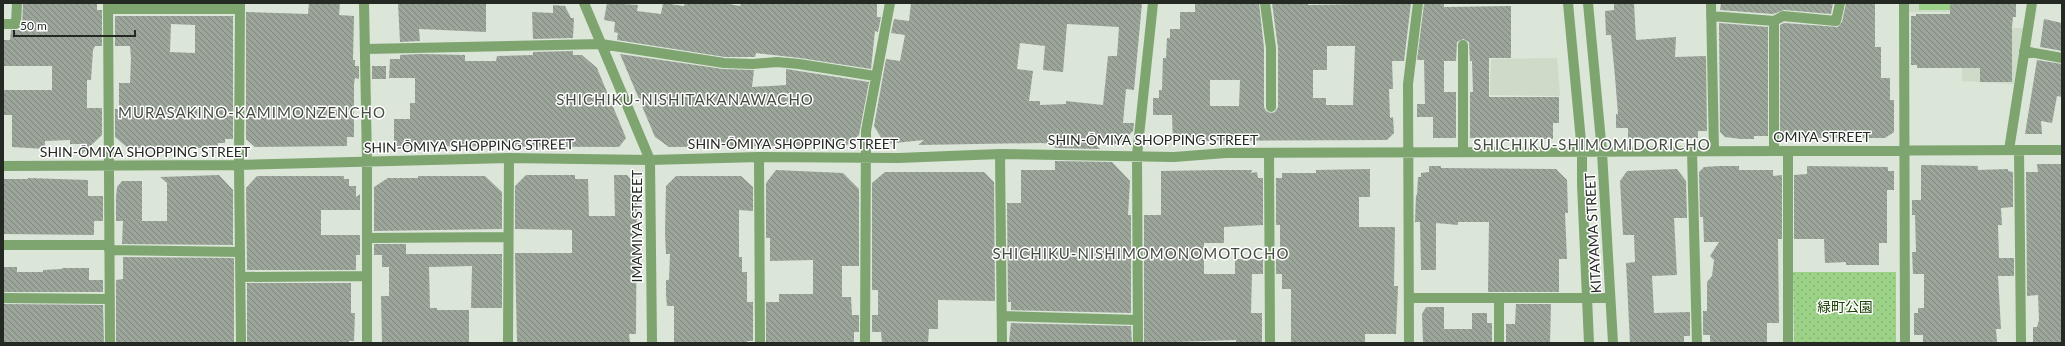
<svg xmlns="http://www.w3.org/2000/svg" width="2065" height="346" font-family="Lato,'Noto Sans JP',sans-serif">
<defs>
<pattern id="park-dots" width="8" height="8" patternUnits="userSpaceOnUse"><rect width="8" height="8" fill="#9cd287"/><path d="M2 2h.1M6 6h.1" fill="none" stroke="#86b474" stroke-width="1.8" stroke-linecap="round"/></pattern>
<pattern id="building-back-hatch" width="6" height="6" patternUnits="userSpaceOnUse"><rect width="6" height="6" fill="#9ca599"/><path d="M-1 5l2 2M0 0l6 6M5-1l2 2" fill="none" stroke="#7f867d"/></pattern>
</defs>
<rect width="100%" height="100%" fill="#dbe5d8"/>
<path fill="#cddbc8" d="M1909,3H1994V28H2024L2014,84L1962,81V12H1909Z
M1557,58L1560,96L1490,95L1491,59Z"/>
<path fill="#9cd287" d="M1919,3H1979L1978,10H1919Z"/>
<path fill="url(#park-dots)" d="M1793,272H1896V343H1794Z"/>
<path fill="url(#building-back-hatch)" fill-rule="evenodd" d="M23,3H97V10H102V46H95L93,50L91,80H87V108H102V135L82,154V144H70V140L45,141V149L12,147V115H3V90H52V66H3L4,40H10L11,30H19L22,27Z
M309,3H340L339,15L354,16L353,60H355V66H359V79L355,78L354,84V137H347V146L255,147L246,139V12L308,14Z
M398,3H486V32L419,29L420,41L400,42Z
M607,3L638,5L637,11L661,14L663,3L684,6L685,3H724L740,6L741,3H877V17H881L878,32L875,31L871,69L800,58L756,53L755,57H725L617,40L618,33L614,32L615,22L604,20Z
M911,3H1142L1134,90L1126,89L1123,123H1134L1133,131L1119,144L1094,142L1100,149L1055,148L1054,144L1041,143L918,145L924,140L885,144L874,126L886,59L900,61L905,35L891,33L894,19L909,21ZM1067,24L1119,27L1117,56H1108L1103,105L1066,101V104L1040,105V101H1029L1033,71L1017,69L1020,43L1045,46L1043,70L1063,72Z
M1195,3H1259L1264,48V107L1266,111L1271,113L1275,112L1278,107V48L1272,3H1308V5L1411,3L1404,61H1392L1393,89H1389L1390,118L1393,117L1394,133L1387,140L1173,141L1172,115H1153V98H1159V90H1162L1163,58H1166L1167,38H1170V29H1180V12H1195ZM1327,46H1355L1353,105H1326V98H1313V70H1327ZM1210,80H1240L1239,106H1210Z
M1614,3H1634L1636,40L1676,37L1675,57L1706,56L1707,131H1698V138L1628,139V128H1616V114H1618L1615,77L1611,35H1606L1605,11L1614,10Z
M1721,3H1833L1831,14L1784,10L1773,14L1720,10Z
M1846,3H1875V47H1881V78H1890V100H1894V132L1885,138H1780V25L1784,23L1838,27L1842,22Z
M1950,3H2016V17H2013L2012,27V82H1980V68H1917V65H1911V16H1916V14H1950Z
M1424,4H1444V7L1511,6V58H1489V97H1559V123H1553V139H1536V137L1470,138V92H1473L1472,61H1470L1469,42L1463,39L1457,42L1456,61H1444V92H1456V138H1433V117H1417V104H1425L1424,60H1417Z
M553,5L565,6L571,18H574L573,38L533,39L532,12L553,13Z
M115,16H233V139H225V143H218V148H128L115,137V109H119V83H130L131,58L130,46H115ZM171,24L195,25V53L170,52Z
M2044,19L2062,23V51L2040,47Z
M1719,23L1768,27V136H1754V139H1741L1725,137L1720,132Z
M573,51V55H582L597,68L626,138L619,147L394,146V119H410V103H415V78H389L390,59H400V55L420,54L465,55V61H496L497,56L533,55V52Z
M620,54L723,69L754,70L752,87L786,85V69L869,82L859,135L847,145L669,147L655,137Z
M2037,60L2062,64V97L2057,96L2052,123L2041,121L2042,134H2025Z
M372,66H386V79H372Z
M1055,161L1112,162L1130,181L1128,215H1131V313L1011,310V302H1008L1007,203H1021V170H1055Z
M2037,164H2061L2062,343H2033V327H2037L2039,320L2038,295L2027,296L2026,172H2038Z
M1921,165L1978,166V170L2008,169V171L2013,172V207L2001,208L2002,225H1998L1999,258H2014V276H1998L2001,329H1996L1997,342L1923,343V335H1914V313H1918V308H1924V274H1913L1912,252H1916L1915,215H1912V200H1921Z
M1429,166H1441V168L1556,169L1567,180L1568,213H1565L1567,259H1559V292H1488L1489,222H1458V225L1436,223V270H1421L1420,222H1415L1416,195H1417L1418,177H1421V173L1429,172Z
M1719,166H1739V170H1773V176L1782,175V239H1778L1779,323H1767V343H1710V335H1703V311H1707V282L1712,276L1714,260L1710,256L1719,242H1704L1703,217H1700L1699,172L1704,167Z
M1807,166L1888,167V171H1894V190H1887V243H1879V265H1846V262L1825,263L1824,239H1794V175L1807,174Z
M1370,169V197H1359V227H1395L1394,286H1398L1396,334H1365V343H1291V289H1282V274H1276V259H1278V249H1280V225H1276V178H1282V173H1316V170Z
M1677,169L1686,181L1687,218H1674L1677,275L1652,276L1654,313L1690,312V336H1684V343H1630L1626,263L1635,262L1634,235H1623L1620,181L1627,171Z
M776,170L843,173L859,189V266H842V297H851L852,315H859V332H854V343L766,342V302H779V294H813V260L770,261V238H766V183Z
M1218,170H1252L1251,173L1257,172L1258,178H1263V225L1224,227V243H1204V274H1235V259H1263V274H1252L1251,313H1262V343H1236V340L1144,343V215H1161V171Z
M885,172H984L994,182L995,301L938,300V329H929L928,343H882L881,332H872V315H878V290H872V183Z
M219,175L233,190V245L122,244L123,221H116V197L117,187L122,181H142V221H167V183L160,177Z
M526,175H575V179H588L589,216H615L614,175H627L637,186L636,334H629L630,343H517L515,253H572V230L515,229V186Z
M257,176H344V179H349V186H356V197L360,194V210H321V235H360V255H356V270H247L246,188Z
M418,176H485L502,192V229L374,231V187L388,178H418Z
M676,176H741L753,187V211L739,210V257H742V272H747V302H753V341H747V343H674V306H667L666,294V280H669L670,254H666L665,232L666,186Z
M28,178L88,180V196H103V221H94V235L3,234V179H28Z
M374,244H406V254H502V308H471L472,266L429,267L430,308H437V310H469V343H382L381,296H389V267H382V255H374Z
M123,257L234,258V343H116V280L123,279Z
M3,267H17V272H43V270L62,269V268H89V280H103V292H3Z
M247,283H351V313H355L354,341H349V343H247Z
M3,304L103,305L104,343H3Z
M1516,304H1551L1550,343H1506V324H1515Z
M1426,307H1444V329H1472V313H1487V323H1492V343H1423L1422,314Z
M1011,323L1131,326L1132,343H1009Z"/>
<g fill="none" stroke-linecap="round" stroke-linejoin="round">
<path stroke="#7ea46f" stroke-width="10" d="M108,3L110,343
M240,3L239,165L241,343
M364,3L367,162V343
M584,3L650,160L652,343
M1265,3L1271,48V107
M1568,3L1582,152V184L1589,343
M1588,3L1602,152L1613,343
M1711,3L1714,151
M1904,3L1905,343
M108,9H240
M1711,16L1774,21L1783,16L1836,21L1840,3
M1774,21V151
M3,24H16L17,3
M365,49L601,44L724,63L753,64L777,62L799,64L875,76
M2024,51L2062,58
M2009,150L2032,3
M2019,150L2021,343
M1692,151L1697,343
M1463,152V45
M1788,152V343
M1000,154L1002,343
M1269,154L1270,343
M759,157L760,343
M3,166L239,165L509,158L650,160L759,157L898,158L1000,154L1174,157L1226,153L2062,150
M367,238L508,237
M3,245H109
M109,250L240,252
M240,277L367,276
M3,298L109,299
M1410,298H1610
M1499,298V343
M1002,316L1138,320
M508,343L509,158
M865,343L866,131L890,3
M1138,343L1137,155L1153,3
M1409,343L1408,84L1418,3"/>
</g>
<g text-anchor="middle" stroke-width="3" stroke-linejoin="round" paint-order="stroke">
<g font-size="14" fill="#252924" stroke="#fff">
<text x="1822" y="142">OMIYA STREET</text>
<text x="1153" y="145">SHIN-ŌMIYA SHOPPING STREET</text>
<text x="793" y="149">SHIN-ŌMIYA SHOPPING STREET</text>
<text transform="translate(469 146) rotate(-1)" y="5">SHIN-ŌMIYA SHOPPING STREET</text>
<text x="145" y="157">SHIN-ŌMIYA SHOPPING STREET</text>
<text transform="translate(637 226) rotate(-90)" y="5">IMAMIYA STREET</text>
<text transform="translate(1593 233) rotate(-93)" y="5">KITAYAMA STREET</text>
</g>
<g font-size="14" fill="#1b4105" stroke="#fff">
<text x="1845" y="312">緑町公園</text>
</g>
<g font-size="15" letter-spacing="1" fill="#444c42" stroke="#fff">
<text x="685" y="105">SHICHIKU-NISHITAKANAWACHO</text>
<text x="252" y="118">MURASAKINO-KAMIMONZENCHO</text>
<text x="1592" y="150">SHICHIKU-SHIMOMIDORICHO</text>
<text x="1141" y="259">SHICHIKU-NISHIMOMONOMOTOCHO</text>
</g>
</g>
<rect width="2065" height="346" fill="none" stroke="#252924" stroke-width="8"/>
<path d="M14 30v6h121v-6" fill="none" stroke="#252924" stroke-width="2"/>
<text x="20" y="30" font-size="12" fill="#252924" stroke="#ffffff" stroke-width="3" paint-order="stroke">50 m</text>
</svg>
